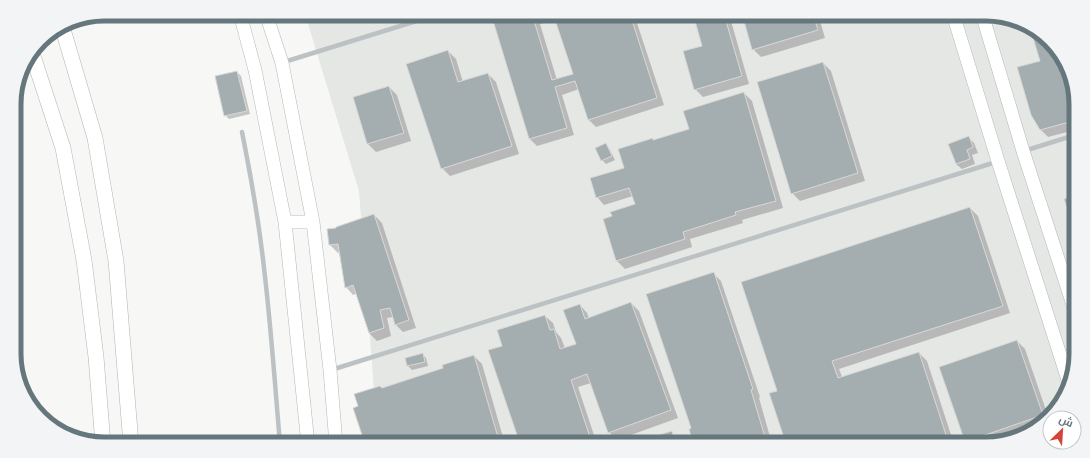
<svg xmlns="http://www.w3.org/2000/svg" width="1090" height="458" font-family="Helvetica,Cairo,sans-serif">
<rect width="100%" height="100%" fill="#f7f7f5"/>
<path fill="#e5e7e5" d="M305,14H986L1020,21L1057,49L1075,92L1076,354L1069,388L1041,425L991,444H378L359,191Z"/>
<path fill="#0003" fill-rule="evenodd" d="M491,14H634L664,105L596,127L588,119L579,89L562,95L574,135L537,146L530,139ZM556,20L574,74L557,80L540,24Z
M694,14H729L749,84L703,97L695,89L703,47Z
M743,14H818L825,38L761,57L753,49Z
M1031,29L1057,49L1075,92V130L1048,137L1040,129L1042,62Z
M448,51L456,59L463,82L488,74L496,82L519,154L450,176L442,168Z
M823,63L831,71L865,181L800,201L792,193Z
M237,72L241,76L250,114L229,119L225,115Z
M389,87L397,95L411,141L376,152L368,144L354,98Z
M744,93L752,101L783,208L742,220L743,223L690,239L692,247L625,269L617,261L604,220L637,204L633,196L604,205L597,197L652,139L654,141L690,130Z
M968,137L974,143L978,153L972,155L975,164L962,169L956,164Z
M605,145L609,148L615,160L606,164L602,160Z
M970,208L978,216L1010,313L839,369L842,377L919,353L927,361L954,444H787L778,391Z
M374,215L382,223L416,328L403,332L395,324L393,317L387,318L391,336L377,341L369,333L356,294L353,295L346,287L341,252L338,253L330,245L328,230L337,229Z
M713,273L721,281L760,397L759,398L772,444H694L692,429Z
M631,303L639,311L678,418L617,440L609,432L591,383L578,387L597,444H521L503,347L545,316L553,323L556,332L561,338L565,348L577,344L580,305L587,313L589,318Z
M1017,341L1025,349L1048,416L1041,425L1023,432L989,444H968L966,441Z
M422,354L426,358L428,366L412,370L408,366L406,359Z
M474,356L482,364L505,444H366L359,407L382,389L444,369Z
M671,433L679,440L680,444H633Z"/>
<path fill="#a4aeb1" stroke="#d9d9d7" d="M491,14H532L552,80L573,74L553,14H630L657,98L588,120L575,81L555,87L567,128L529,139Z
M693,14H724L742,76L694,90L683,51L702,46Z
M742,14H813L818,30L752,50Z
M1030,28L1057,49L1075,92V110L1070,112L1073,121L1040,130L1031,115L1017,67L1040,61Z
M448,50L458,82L488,73L512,146L441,169L406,64Z
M823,62L858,173L791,194L757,82Z
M237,71L247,111L224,116L215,76Z
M389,86L404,133L367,144L353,97Z
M744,92L776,201L735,212L736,215L683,232L685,239L616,261L603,219L612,216L610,212L635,204L629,188L596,198L590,178L624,168L618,149L653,138V140L689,129L683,111Z
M969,136L973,147L967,150L970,159L956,164L948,144Z
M606,143L612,156L601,161L595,148Z
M1076,195V229H1074L1064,199Z
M970,207L1003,306L832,361L838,378L919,352L949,444H786L769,393L777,391L741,282Z
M374,214L409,320L395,325L390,308L380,310L384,328L369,333L353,285L345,288L338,244L329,245L327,229L336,228V227Z
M714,272L753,389L751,390L767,444H693L689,429L691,428L646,294Z
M631,302L671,410L608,433L587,374L571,380L590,437L568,444H520L488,350L502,346L497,330L545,315L550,330L554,329L560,349L576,344L563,310L580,304L585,319Z
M1017,340L1043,415L965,442L939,367Z
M423,353L425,362L407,366L405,358Z
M474,355L500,444H365L353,408L358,406L354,394L380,386L382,388L443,368L442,365Z
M672,431L675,444H636V442Z"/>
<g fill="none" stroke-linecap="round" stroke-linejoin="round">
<defs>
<path id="secondary" d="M240,14L255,70L285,222L308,444
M266,14L282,63L313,222L330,370L336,444
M953,14L998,161L1070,386
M982,14L1023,151L1076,314
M285,222H313"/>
<path id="primary" d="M62,26L95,138L116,261L131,444
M32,53L63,148L84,260L96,357L103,444"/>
</defs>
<use href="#secondary" stroke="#b1b8bb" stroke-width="14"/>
<use href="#primary" stroke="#b0b6b9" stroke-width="16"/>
<path stroke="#bcc2c4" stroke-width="4.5" d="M284,62L439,14
M242,132C251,177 259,222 264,268C271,326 275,385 280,444
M1024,151L1075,135
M331,370L996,162"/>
<use href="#secondary" stroke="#fff" stroke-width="13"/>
<use href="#primary" stroke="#fff" stroke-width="15"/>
</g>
<path d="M0 0H1090V458H0ZM104 21H986A83 83 0 0 1 1069 104V354A83 83 0 0 1 986 437H104A83 83 0 0 1 21 354V104A83 83 0 0 1 104 21Z" fill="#f3f4f5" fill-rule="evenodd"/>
<path fill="none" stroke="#65777d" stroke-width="5" d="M104 21H986A83 83 0 0 1 1069 104V354A83 83 0 0 1 986 437H104A83 83 0 0 1 21 354V104A83 83 0 0 1 104 21Z"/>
<g transform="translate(1062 430) rotate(25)"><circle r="19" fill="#ffffff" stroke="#c1c9cb"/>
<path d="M0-3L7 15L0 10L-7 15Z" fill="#d34539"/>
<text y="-6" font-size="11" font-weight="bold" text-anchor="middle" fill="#65777d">ش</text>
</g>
</svg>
